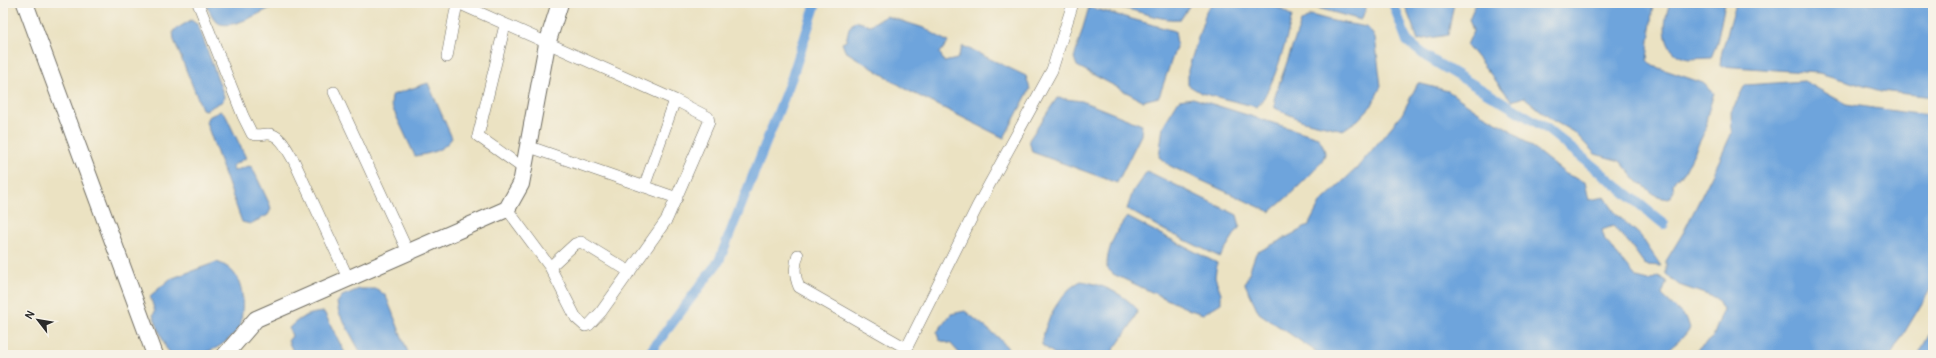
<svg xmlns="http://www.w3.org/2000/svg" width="1936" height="358" font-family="Pangolin,sans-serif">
<rect width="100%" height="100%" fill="#f7f3e8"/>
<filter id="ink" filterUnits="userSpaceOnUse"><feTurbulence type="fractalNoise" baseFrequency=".025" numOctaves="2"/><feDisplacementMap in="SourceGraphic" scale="8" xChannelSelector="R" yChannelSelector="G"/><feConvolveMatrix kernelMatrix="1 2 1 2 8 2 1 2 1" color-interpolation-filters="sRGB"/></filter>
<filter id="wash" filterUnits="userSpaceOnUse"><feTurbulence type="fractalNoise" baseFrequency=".012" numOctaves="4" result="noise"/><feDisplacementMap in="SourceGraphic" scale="16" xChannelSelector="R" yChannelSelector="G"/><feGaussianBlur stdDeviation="0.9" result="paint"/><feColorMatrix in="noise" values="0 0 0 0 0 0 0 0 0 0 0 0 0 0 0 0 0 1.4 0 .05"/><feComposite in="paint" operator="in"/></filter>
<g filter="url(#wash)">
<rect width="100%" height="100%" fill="#ebe2c2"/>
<path fill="#6ea4dc" stroke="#4c6884" d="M206,3H281C268,8 229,33 217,22C212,17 208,9 206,3Z
M1099,3H1188L1189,6L1181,19C1162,21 1145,13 1127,9C1117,7 1108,7 1099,3Z
M1212,3H1267L1276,6L1292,16C1286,42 1274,88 1257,107L1201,93L1188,85V70L1206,12Z
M1300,3H1365L1366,9L1361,20Z
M1404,3H1454L1448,35L1418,40Z
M1476,3H1653L1647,60L1653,66L1703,83L1714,93L1707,116L1705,131L1684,173L1676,179L1673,184L1674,191L1669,199L1658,197L1637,181L1620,161L1595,154L1575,133L1552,120L1524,97L1512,101L1467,45L1473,31L1469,19Z
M1670,3H1725L1717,43L1711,58C1704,58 1696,59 1689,59C1661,55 1662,23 1670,3Z
M1736,3H1933V97L1881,91L1819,73L1720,66L1721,55Z
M1089,7L1175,31L1177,44L1159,97L1143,101L1077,66L1074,58Z
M1311,15L1333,21L1367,27L1375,37L1381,86L1372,105L1358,120L1343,130L1303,121L1275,108L1274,99L1301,22Z
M886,16L924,28L948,42L940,53L944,62L957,59L963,46L1026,76L1030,89L1004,138L909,91L845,51L842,43L846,41L849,28L855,21L870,25Z
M191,20L198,25L224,96L223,101L206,110L202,109L174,40L173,31Z
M1804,81L1846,104L1909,113L1933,115V285L1891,355H1691L1713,337L1723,310L1716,298L1679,285L1666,274V261L1683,233L1719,161L1732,132L1731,112L1745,85Z
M428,83L452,138C443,151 429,154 415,156L391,105L392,95Z
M1418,83L1448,91L1482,114L1509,129L1566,174L1585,182L1589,200L1605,197L1616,214L1640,235L1661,266L1645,265L1630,244L1613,226L1602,230L1605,240L1637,278L1649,281L1658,276L1667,281L1662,295L1687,319L1690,328C1683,339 1671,348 1660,355H1321L1259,313L1245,284L1256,253L1308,226L1320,203L1357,168L1402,114Z
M1057,98L1082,101L1142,125L1141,135L1117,183L1032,152L1029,140Z
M1193,98L1318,137C1321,142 1325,148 1325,154C1323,166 1281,203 1270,212L1170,166L1159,157L1163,126L1179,100Z
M221,111L225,114L246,158L232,166L234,171L248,166L252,167L270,205L271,209L268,215L250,224L242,222L206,122L208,117Z
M1147,171L1237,215L1240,226L1220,257L1164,230L1127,209L1133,191Z
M1127,217L1217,263L1215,277L1221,293V303L1203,314L1190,310L1113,274L1107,268C1106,251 1116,230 1127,217Z
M217,262C247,272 244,303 240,328C217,353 205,355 172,355L166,348L153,315L155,312L150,296L170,279Z
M1081,281C1102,284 1124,294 1138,310L1131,325L1110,355H1056L1042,345C1043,324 1061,290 1081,281Z
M359,289H377L386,296L409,355H362L339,313L337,303L342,296Z
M965,311L999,338L1014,355H961L951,344L939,340L937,332L951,314Z
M324,312L346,355H295L288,341L292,336L289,328C300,317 309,313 324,312Z
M1933,328V355H1918Z"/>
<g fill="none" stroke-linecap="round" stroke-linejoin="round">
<path stroke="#6ea4dc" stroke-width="10" d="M1393,3L1407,41L1427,57L1546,128L1664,224
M648,355L719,261L792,77L816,3"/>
</g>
</g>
<g filter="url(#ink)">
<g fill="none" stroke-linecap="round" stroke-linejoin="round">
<defs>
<path id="street" d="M198,3L243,116L252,134C258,136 262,134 268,134C281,134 288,152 294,161L348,278
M458,3L675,100L708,117L709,122L667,219L601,312L589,325L585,326L576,318L550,267L507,209
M505,25L478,136L523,168
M447,57L457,3
M334,92L408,252
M527,146L677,198
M644,187L675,100
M798,255C794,266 794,275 799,287L906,348
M550,267L575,244L581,242L630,272
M903,355L977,207L1052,70L1073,3"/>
<path id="secondary" d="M25,3L155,355
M225,355L256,319L507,209L521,184L547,44L560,3"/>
</defs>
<use href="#street" stroke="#6e6b60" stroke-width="12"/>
<use href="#secondary" stroke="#6e6b60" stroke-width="18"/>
<use href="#street" stroke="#fff" stroke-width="11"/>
<use href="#secondary" stroke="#fff" stroke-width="16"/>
</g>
</g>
<rect width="1936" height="358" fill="none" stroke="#f7f3e8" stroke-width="16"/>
<g transform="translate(38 320) rotate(301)" stroke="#f7f3e8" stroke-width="3" paint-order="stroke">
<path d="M0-3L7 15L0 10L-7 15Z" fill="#2b2b2b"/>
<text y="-6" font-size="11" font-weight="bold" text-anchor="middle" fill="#2b2b2b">N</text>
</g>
</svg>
